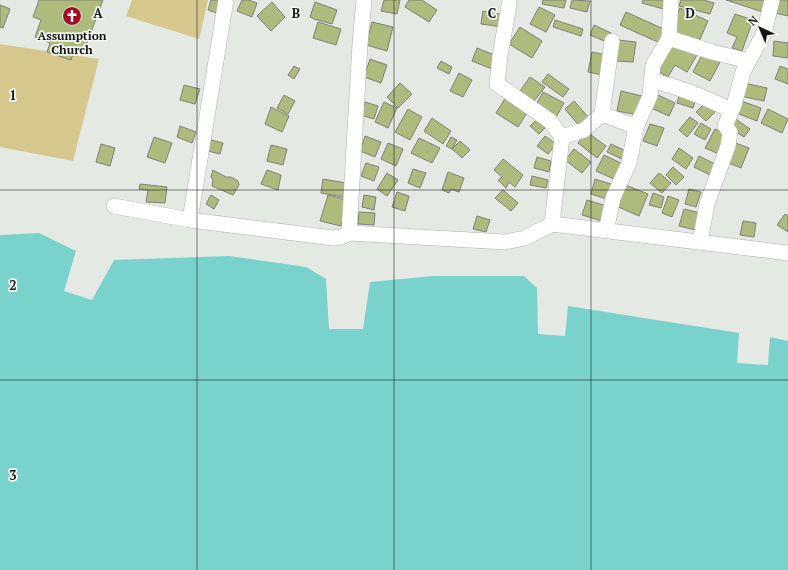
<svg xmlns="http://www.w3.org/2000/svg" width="788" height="570" font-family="'PT Serif',serif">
<rect width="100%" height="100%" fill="#e5e9e4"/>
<path fill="#d6c78d" d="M132,0H208L199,39L126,16Z
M0,44L99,59L73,161L0,147Z"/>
<path fill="#7ad2cd" d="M39,233L76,251L64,291L92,300L114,260L229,256L306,267L326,279L329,329H363L370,282L433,276H524L537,288L538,334L565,336L568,306L739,333L737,363L768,365L770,337L788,341V570H0V235Z"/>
<path fill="#adbc7d" stroke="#7f807b" d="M39,0H103L83,54L74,51L71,60L47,52L50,43L35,37L41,20L33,17Z
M211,0H224L220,14L208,10Z
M242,0H249L257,3L252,17L237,11Z
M384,0H400L397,14L381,11Z
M409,0H422L437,10L429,22L405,7Z
M543,0H566L564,8L542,4Z
M572,0L590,1L587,12L570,8Z
M643,0H667V10L642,3Z
M681,0H704L714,3L710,14L679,6Z
M726,0H770L766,13Z
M778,0H788V16L775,13Z
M272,2L285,17L271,31L257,16Z
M315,2L337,10L332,24L314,19L310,17Z
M0,5L10,9L3,28L0,27Z
M539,7L555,15L546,32L530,24Z
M680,8L708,21L698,44L670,31Z
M483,11L504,15L502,27L481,24Z
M626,12L668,31L662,44L620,25Z
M735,14L753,20L742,51L732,48L737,37L727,33Z
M555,20L583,29L581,36L553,27Z
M318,22L341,29L336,45L313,38Z
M372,22L393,27L387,51L366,45Z
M594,25L613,34L609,43L590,35Z
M520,27L542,41L532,58L509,44Z
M618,40L636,42L633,62L617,61Z
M774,41L788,43V58L773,56Z
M675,42L697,55L687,72L675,65L668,77L658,71Z
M477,48L497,56L492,69L472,61Z
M704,51L721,60L710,81L693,72Z
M592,52L606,55L602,75L588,72Z
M370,59L387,65L381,83L364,77Z
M441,61L452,67L449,74L437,68Z
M294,66L300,69L294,79L288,75Z
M780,66L788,69V84L775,79Z
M459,73L472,80L463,97L450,91Z
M548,74L569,89L563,97L542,82Z
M530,77L545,87L534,101L520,91Z
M400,83L412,94L398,108L387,97Z
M744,83L767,88L764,101L740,96Z
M184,85L200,89L195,104L180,100Z
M621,91L642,96L638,115L617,111Z
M543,92L564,103L555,119L534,108Z
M680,92L696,98L693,108L677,103Z
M284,95L295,101L288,114L277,108Z
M658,95L675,103L669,116L651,108Z
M506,97L528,111L518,127L496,113Z
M574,101L590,119L581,128L565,109Z
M707,101L716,111L706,121L696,112Z
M741,101L761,108L757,121L736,113Z
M365,102L378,106L374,119L361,115Z
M384,102L397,108L388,128L375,122Z
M271,107L289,116L282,132L265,124Z
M408,109L422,117L410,140L395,132Z
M768,109L788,119L782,133L761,123Z
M541,116L549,124L539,134L530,126Z
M690,117L698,123L687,137L679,130Z
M733,117L750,129L744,137L727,126Z
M432,118L451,131L443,144L424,131Z
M701,123L711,129L705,140L694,134Z
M650,124L664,128L657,146L643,141Z
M180,126L196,132L192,143L177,137Z
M715,129L729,135L719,154L705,148Z
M587,132L606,146L597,158L578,143Z
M365,136L381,142L375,157L360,151Z
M545,136L556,144L548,154L537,146Z
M154,137L172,143L165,163L147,157Z
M451,137L457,140L452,149L446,146Z
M419,138L440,148L432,163L411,153Z
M211,140L223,143L220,154L208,151Z
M460,141L470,150L462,158L452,149Z
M733,142L749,148L741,168L726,162Z
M388,143L403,149L396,166L381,159Z
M101,144L115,148L110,166L96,162Z
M611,144L630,153L626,161L607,152Z
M271,145L287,149L283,165L267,161Z
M679,148L693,158L686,169L672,159Z
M574,149L591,162L582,173L565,160Z
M604,155L623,164L616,180L596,171Z
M699,156L715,164L710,175L694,167Z
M537,157L551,161L549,172L534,168Z
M503,159L523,175L515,187L509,182L506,188L498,180L502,177L494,170Z
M366,163L379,167L374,181L361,176Z
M673,167L684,177L676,185L666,175Z
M413,169L426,173L420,188L408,183Z
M213,170L226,177H231L238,181L239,185L233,195L212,186L213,180L211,177Z
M267,170L281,175L278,190L261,184Z
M448,172L464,178L459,192L451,189L449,193L442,190Z
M387,173L398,180L387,196L377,189Z
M659,173L671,183L662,193L650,183Z
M532,176L548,180L546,188L530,185Z
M323,179L346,183L344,197L321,193Z
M595,179L614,185L610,200L591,194Z
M140,184L167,187L165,203L146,202L148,190L139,189Z
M623,184L648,194L639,216L614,205Z
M689,189L701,192L696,207L685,204Z
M503,190L518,203L511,211L495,198Z
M397,192L409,196L405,211L392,207Z
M653,193L664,197L661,208L649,205Z
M211,195L219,200L214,209L206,204Z
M328,195L348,200L341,226L320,221Z
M364,195L376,197L374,210L362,207Z
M668,196L679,200L672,217L662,213Z
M587,200L610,207L605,222L582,215Z
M684,209L704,214L700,231L679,226Z
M359,212L375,213L374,225L358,224Z
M785,214L788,216V232L777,225Z
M477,216L490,220L486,232L473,229Z
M743,221L756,223L754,237L740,235Z"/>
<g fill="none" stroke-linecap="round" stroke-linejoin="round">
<defs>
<path id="street" d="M509,0V6L500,55L497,84L550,121L562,137L552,224
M669,38L712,52L749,61
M651,81C679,86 706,98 731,110
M602,114L612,41
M562,137L584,130L602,114L636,127
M114,206L190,220L333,238L341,237L349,233L505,242L525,238L552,224L788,253
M190,220L226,0
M606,231L613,198L629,163L636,127L650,96L653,65L669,38L671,0
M349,233L360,44L364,0
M700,242L707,204L728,146L730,132L725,126L734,105L743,72L764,33L772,0"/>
</defs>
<use href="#street" stroke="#aeb2ae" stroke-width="16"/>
<use href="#street" stroke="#fff" stroke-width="15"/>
</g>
<path fill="none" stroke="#131513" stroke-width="1" stroke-opacity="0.55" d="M197,0V570M394,0V570M591,0V570M0,190H788M0,380H788"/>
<defs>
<symbol id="church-disc" viewBox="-11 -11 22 22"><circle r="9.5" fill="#a40a20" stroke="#f2f6f1"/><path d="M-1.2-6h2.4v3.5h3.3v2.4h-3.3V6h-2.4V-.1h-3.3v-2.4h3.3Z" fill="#fff"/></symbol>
</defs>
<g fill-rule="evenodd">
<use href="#church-disc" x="61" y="5" width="22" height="22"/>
</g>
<g text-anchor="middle" stroke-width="3.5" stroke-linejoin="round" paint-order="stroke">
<g font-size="12" font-weight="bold" fill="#131513" stroke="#f2f6f1">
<text x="72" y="40">Assumption<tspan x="72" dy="14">Church</tspan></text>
</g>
</g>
<g font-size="13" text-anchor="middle" font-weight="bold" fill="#131513" stroke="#f2f6f1" stroke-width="3.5" stroke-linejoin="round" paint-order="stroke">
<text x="98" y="18">A</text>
<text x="296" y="18">B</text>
<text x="492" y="18">C</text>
<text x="690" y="18">D</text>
<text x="13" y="100">1</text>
<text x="13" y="290">2</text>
<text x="13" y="480">3</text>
</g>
<g transform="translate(760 28) rotate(316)" stroke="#f2f6f1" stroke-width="3" paint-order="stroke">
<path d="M0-3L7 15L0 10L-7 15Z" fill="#131513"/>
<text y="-6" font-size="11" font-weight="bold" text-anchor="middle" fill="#131513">N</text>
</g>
</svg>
